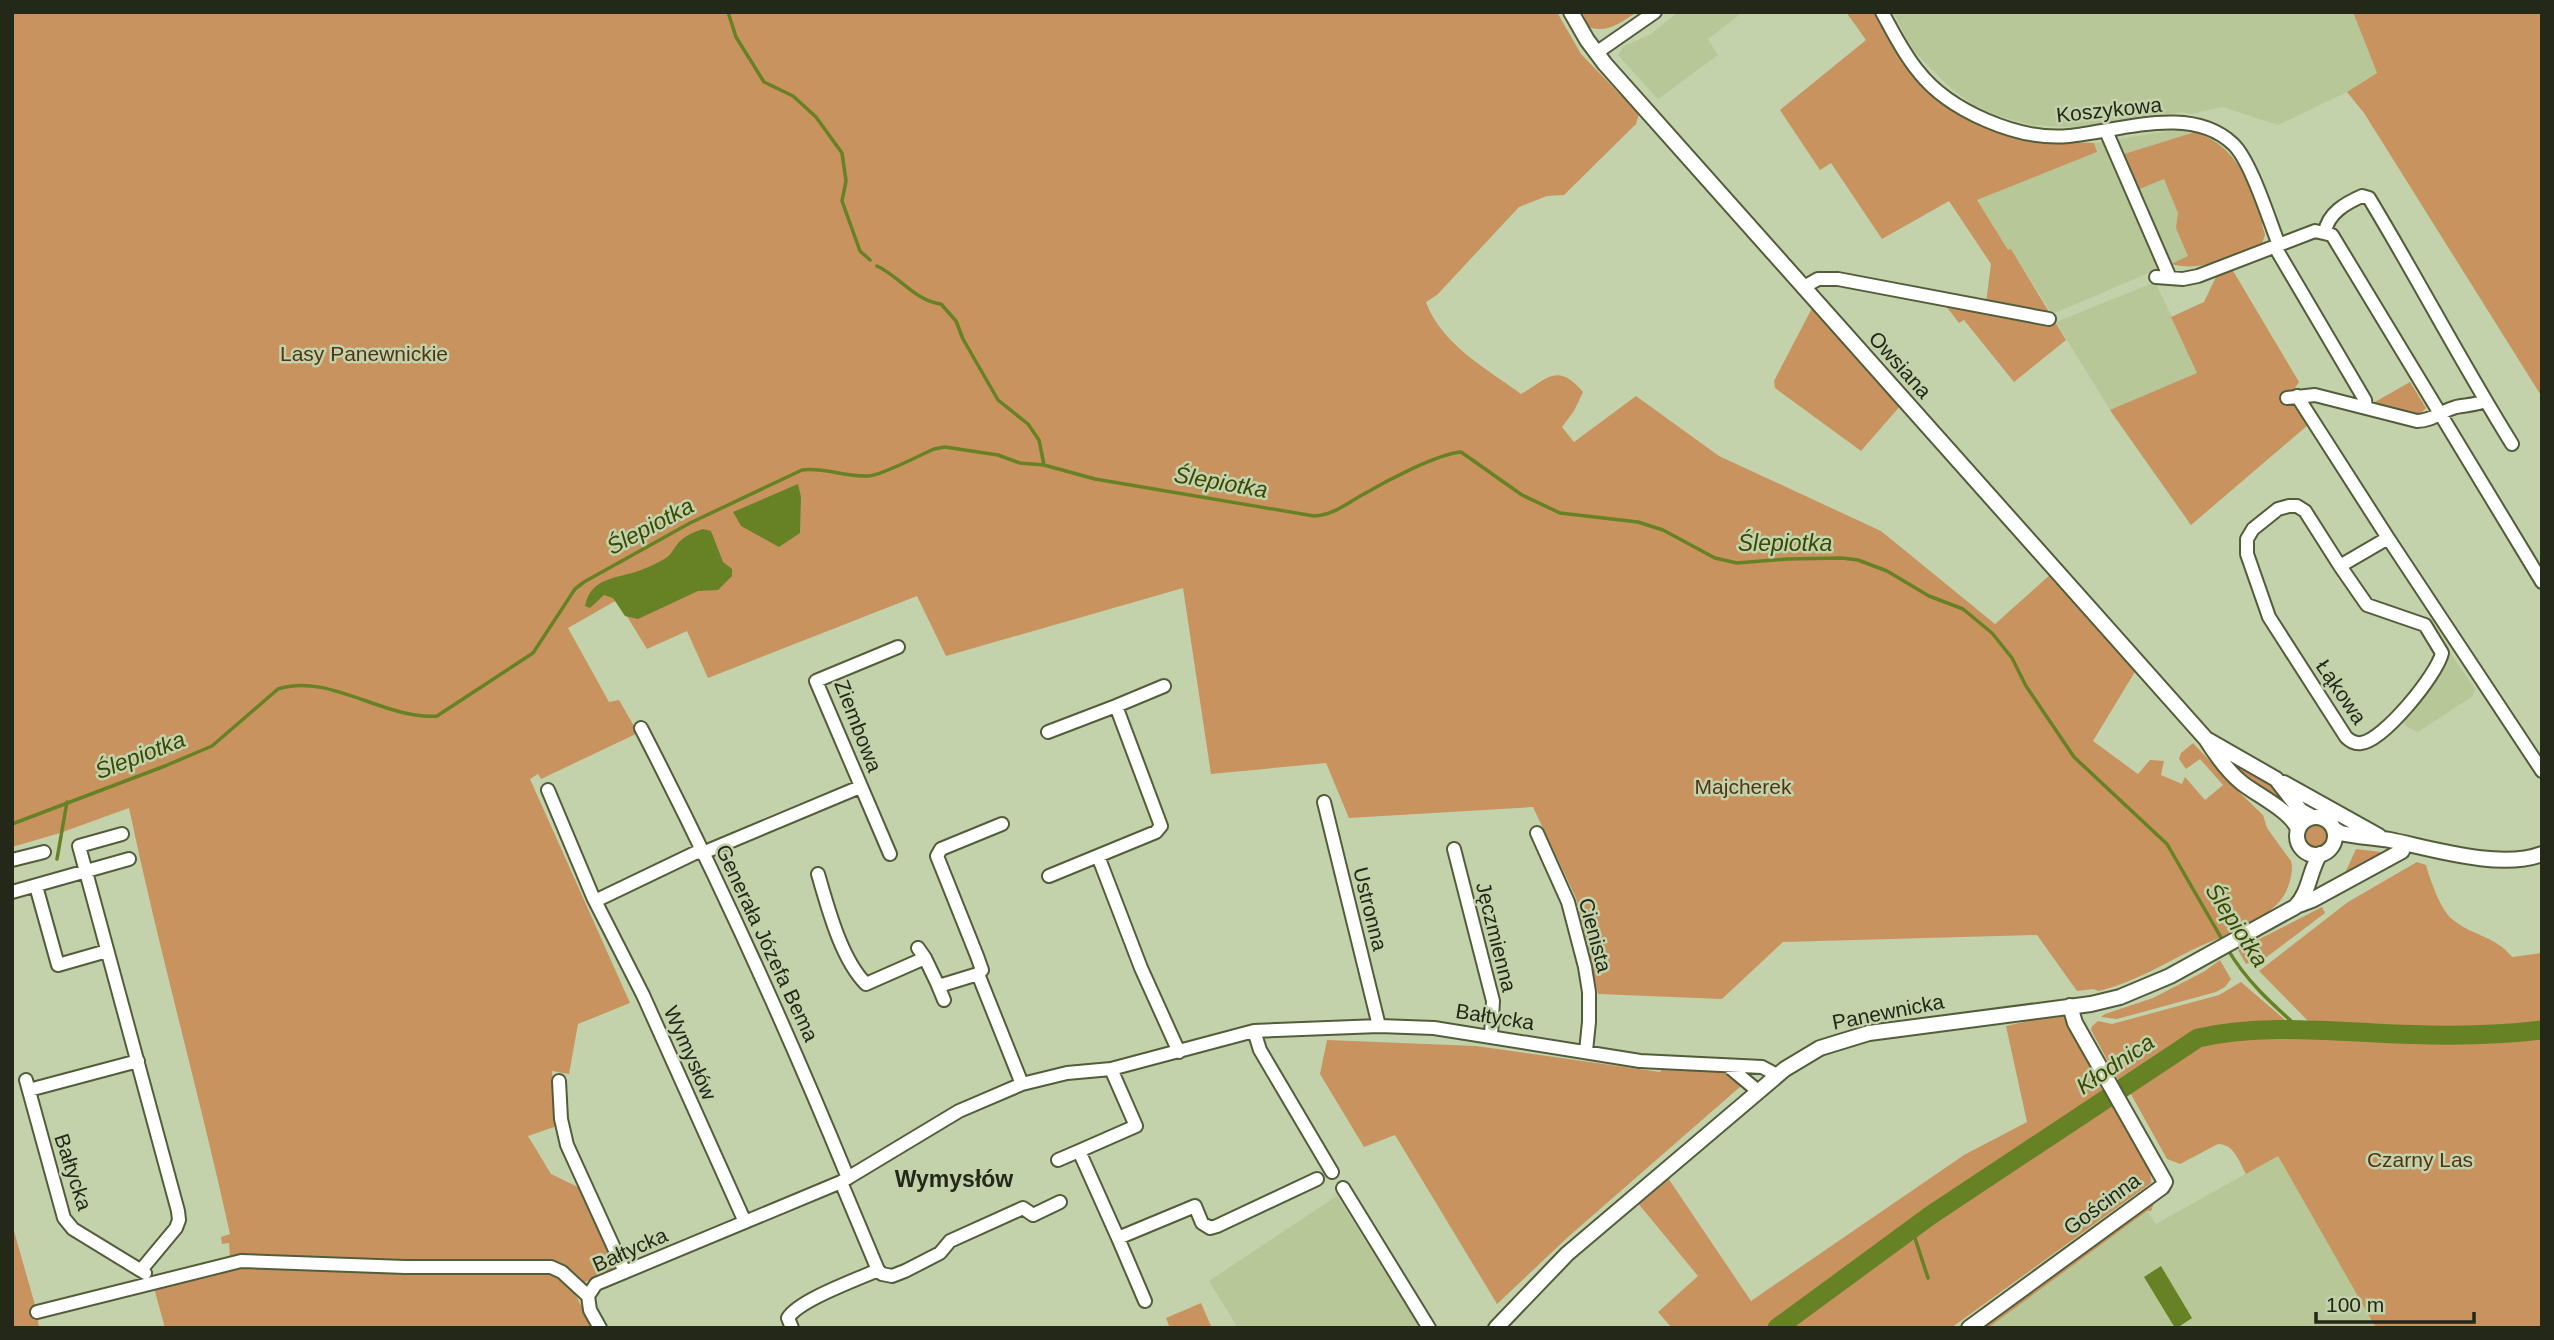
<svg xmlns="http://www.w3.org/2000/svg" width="2554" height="1340" font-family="Arial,sans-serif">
<rect width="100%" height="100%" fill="#c3d2aa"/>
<path fill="#b7c798" d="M1678,12H1743L1708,39L1718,55L1658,99L1618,55L1624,46L1651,34Z
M1893,12H2353L2377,73L2347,92L2278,125L2223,107L2190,114L2182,112L2095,125L2066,127L2032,125L1995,115L1972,104L1946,84L1913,50Z
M2187,128L2212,138L2231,154L2243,172L2264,221L2262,225L2265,235L2262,243L2210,264L2201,251L2052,314L2011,249L2008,251L1977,200L2097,152L2094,143Z
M2217,275L2299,382L2292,392L2309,424L2191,525L2115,418L2056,322L2155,282L2172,317L2204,302Z
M2451,654L2475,689L2473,696L2418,732L2407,727L2402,720Z
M2278,1156L2376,1328H1988L2147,1211L2156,1224Z
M1337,1196L1420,1328H1238L1209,1281Z"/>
<path fill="#c99360" d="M12,12H1557L1581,54L1639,114L1636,124L1564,195L1547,196L1519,207L1437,295L1426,302C1441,344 1487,369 1521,394C1546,380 1557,361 1583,392L1574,411L1562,427L1574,442L1636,396L1719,456L1881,531L1995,624L2051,574L2136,670L2093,741L2138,774L2150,760L2164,761L2161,775L2182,784L2185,777L2205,800L2223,785L2200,759L2186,769L2179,759L2181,753L2193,743L2242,795L2263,815L2267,828L2291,861C2294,871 2289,888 2283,897C2266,921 2220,937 2194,949C2162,965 2134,982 2099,991L2093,989L2077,991L2037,935L1783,942L1722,999L1598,994L1576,898L1533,807L1349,818L1326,763L1211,774L1183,588L946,656L917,596L708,678L687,631L647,649L617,600L568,628L609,702L619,700L638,733L541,779L538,774L530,779L630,1003L578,1024L569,1074L552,1071L557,1126L528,1136L551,1174L580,1188L618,1267L583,1283L553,1262L345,1259L256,1254L230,1258L229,1243L222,1244L221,1237L230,1234C199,1092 159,951 129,808L60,833L12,847Z
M1582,12H1637C1621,22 1608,34 1589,27Z
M1846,12H1875L1912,75L1943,102L1978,124L2026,140L2094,143L2097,152L1977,200L2008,250L2011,249L2066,340L2014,382L1964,320L1959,323L1942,301L1986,303L1991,264L1949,201L1882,239L1831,163L1820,170L1780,110L1866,40Z
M2353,12H2542V397L2364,113L2347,92L2377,73Z
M2195,132C2239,148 2247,181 2264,221L2262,225L2265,235L2262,243C2233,255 2203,273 2171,264L2188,256L2176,228L2178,213L2164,179L2137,190L2121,155Z
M2232,269L2299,382L2292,392L2309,424L2191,525L2110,410L2197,373L2171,317L2204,302L2217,275Z
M1815,309L1901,405L1861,451L1775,388L1774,381L1811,310Z
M2410,382L2426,408L2420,414L2373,403Z
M2233,759L2273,781L2300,817L2246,781L2230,765Z
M2306 836a11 11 0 1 1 22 0a11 11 0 1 1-22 0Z
M2356,849L2381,852L2384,855L2346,878L2345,873Z
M2417,862L2426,865C2430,879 2440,909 2452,919C2470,935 2496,936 2512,957L2542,953V1026L2517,1029L2366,1024H2311L2259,971L2348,902Z
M2322,907L2325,913L2264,959L2262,957L2246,964L2238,950Z
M2220,960L2231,979L2225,987L2216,992L2117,1019L2101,1017L2105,1014L2153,998L2205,971Z
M2241,982L2291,1025L2229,1027L2190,1038L2121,1085L2091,1030L2092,1026L2098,1021L2112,1024L2219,995Z
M2060,1014L2067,1019L2077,1036L2074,1038L2105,1095L1923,1215L1770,1328H1672L1658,1312L1698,1276L1637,1202L1668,1178L1751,1301L1964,1155L2027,1122L2006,1026L2024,1022V1018Z
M2301,1032C2380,1036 2462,1042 2542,1033V1328H2376L2278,1156L2246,1174C2239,1161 2234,1144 2218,1144L2180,1164L2167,1159L2128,1089L2200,1041L2232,1034Z
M1327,1040L1476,1046L1660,1072L1663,1067L1722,1071L1741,1086L1568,1237L1497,1304L1395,1135L1364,1147L1320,1074Z
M2113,1102C2122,1119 2154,1167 2151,1183L1951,1328H1783L1935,1217Z
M2154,1203L2151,1211H2147L1988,1328H1978L2148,1204Z
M12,1224L37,1312L39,1328H12Z
M241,1269L550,1271L568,1279L592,1328H165L154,1288Z
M1201,1303L1211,1326L1170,1328L1166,1318Z"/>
<path fill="#678125" d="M798,484L801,497L800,533L779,547L741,526L733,512Z
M703,529L711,531L723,562L732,569V576L718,590L698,591L638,619L625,616L613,598L604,595L590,608L585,606C591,576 618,579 641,570C649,567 658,563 666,558C671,555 672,551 676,546C682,537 693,532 703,529Z
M2161,1266L2192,1318L2177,1328H2175L2144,1277Z"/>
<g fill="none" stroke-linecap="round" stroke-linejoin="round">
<path stroke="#678125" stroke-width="3.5" d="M728,12L736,37L764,82L793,96L816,117L842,153L846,181L842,201L860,251L870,260
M877,266C899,276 915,301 941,304L956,321L963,339L998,400L1028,424L1039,440L1044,465
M12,824L165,766L212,746L278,689C328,672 385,720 437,716L533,653L575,589L584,582L690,523L802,470C824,467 845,477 868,476C881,476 920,455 934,449L945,447L998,455L1020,463L1044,465L1095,479L1314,516C1334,515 1347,503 1364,494C1386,481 1437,454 1461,452L1522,495L1560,513L1638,522L1663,530L1715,558L1737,563L1787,559L1842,558L1858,560L1887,571L1929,596L1963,609L1992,633L2012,658L2026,686L2074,757L2167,844L2223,941
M57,859L67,802
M2227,948C2246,981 2272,1004 2300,1029
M1912,1229L1928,1278"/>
<path stroke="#678125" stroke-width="19" d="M1777,1328L1931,1215L2198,1038C2257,1025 2316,1030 2375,1033C2430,1036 2487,1037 2542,1030"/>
<defs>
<path id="minor" d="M1882,12C1893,32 1903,53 1918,71C1949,111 2019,141 2069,136C2120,131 2191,104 2233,144C2251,161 2269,220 2279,245
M1596,53L1655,12
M2106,131L2170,278
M2325,232C2328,213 2346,203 2362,196L2369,198C2418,279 2462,364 2512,444
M2275,247L2365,400L2366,408
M2156,277L2183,279L2198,276L2315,231L2332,235L2542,582
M1804,287L1818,279H1838L2049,319
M2297,396L2388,538L2542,771
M2287,398L2315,395L2417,421C2432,421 2441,411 2456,407C2466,405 2475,405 2485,401
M2340,566L2367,605L2425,625L2442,653C2437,675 2383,741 2361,743C2354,744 2350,741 2346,737L2269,617L2247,554V539L2253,529L2278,509L2289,506H2297L2305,511L2340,566L2388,538
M1116,706L1164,686
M641,728C717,875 785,1025 848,1178
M1048,732L1116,706L1161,826L1156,832L1049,876
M548,790L593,897L643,995L745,1222
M1324,802L1379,1026
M1002,824L941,849L937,856L977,956L982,970L978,974L1022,1084
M1537,833L1568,902L1585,967L1589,992V1022L1586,1051
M122,834L79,846L178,1211L179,1220L176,1228L141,1270
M1454,849L1493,1001L1491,1035
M890,854L816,681L898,647
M1098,856L1141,968L1179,1052
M12,860L44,852
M818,874C828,908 841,959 866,984L925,958
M36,886L58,965L107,951
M12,892L129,859
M595,901L695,853L705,852L860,787
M918,948L925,958L937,983L942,985L978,974
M937,983L944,1000
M1254,1031L1260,1050L1332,1172
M1728,1066L1758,1091
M1111,1069L1136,1126L1079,1151L1118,1238
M26,1080L64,1218L73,1229L145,1273
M559,1081L561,1119L567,1145L625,1272
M29,1090L138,1061
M1058,1160L1079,1151
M841,1182L878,1270
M1343,1188L1429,1328
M588,1296L596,1284L841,1182L959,1111L1022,1084L1067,1073L1111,1069L1254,1031L1379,1026L1434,1028L1640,1061L1762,1067L1777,1075
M588,1296L590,1310L600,1328
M1145,1301L1118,1238L1195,1206L1202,1223L1210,1228L1217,1226L1317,1179
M37,1312L241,1261L405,1267H551L562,1272L588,1296
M792,1328L788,1318C799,1300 856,1280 878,1270L882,1274L892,1276L905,1271L940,1253L950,1241L1023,1208L1033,1215L1060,1202"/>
<path id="tertiary" d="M1571,12L1587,40L1605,64L2206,739C2216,755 2227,771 2242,783C2257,795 2291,811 2298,829
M2208,740L2276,779L2301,811L2312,817
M2284,783L2379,836
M2297 836a19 19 0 1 1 38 0a19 19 0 1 1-38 0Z
M2334,829L2341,833C2357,837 2374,837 2390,840C2433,849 2501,870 2542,854
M2296,906L2312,900L2402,851
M1496,1328L1567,1254L1785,1069L1820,1048L1869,1033L2091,1004L2120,997L2170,976L2295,907C2310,892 2309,871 2320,854
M1969,1328L2162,1187L2165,1182L2075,1023L2070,1006"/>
</defs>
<use href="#minor" stroke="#525d3a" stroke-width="16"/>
<use href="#tertiary" stroke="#525d3a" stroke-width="18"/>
<use href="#minor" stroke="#fff" stroke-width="12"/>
<use href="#tertiary" stroke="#fff" stroke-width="14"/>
</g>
<g text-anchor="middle" stroke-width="5" stroke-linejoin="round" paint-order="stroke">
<g font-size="21" fill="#232819" stroke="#c3d2aa">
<text transform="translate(2109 110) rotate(-6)" y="7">Koszykowa</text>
<text transform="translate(1900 365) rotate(48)" y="7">Owsiana</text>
<text transform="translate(2341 692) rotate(56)" y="7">Łąkowa</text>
<text transform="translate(858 726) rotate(69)" y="7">Ziembowa</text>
<text transform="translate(1370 909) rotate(76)" y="7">Ustronna</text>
<text transform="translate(1595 935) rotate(75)" y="7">Cienista</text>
<text transform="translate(1496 937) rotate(76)" y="7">Jęczmienna</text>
<text transform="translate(767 943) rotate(65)" y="7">Generała Józefa Bema</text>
<text transform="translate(1888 1012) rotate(-11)" y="7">Panewnicka</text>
<text transform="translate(1495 1017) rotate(9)" y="7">Bałtycka</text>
<text transform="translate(690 1053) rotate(66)" y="7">Wymysłów</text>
<text transform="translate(73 1172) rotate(72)" y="7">Bałtycka</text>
<text transform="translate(2102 1204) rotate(-36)" y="7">Gościnna</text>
<text transform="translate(630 1250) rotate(-24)" y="7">Bałtycka</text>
</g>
<g font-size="21" fill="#513416" stroke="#c3d2aa">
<text x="364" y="361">Lasy Panewnickie</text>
<text x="1743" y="794">Majcherek</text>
<text x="2420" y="1167">Czarny Las</text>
</g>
<g font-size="23" font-style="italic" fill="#384904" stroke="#c3d2aa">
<text transform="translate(1221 482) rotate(10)" y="8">Ślepiotka</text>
<text transform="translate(650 526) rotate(-28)" y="8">Ślepiotka</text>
<text x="1785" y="551">Ślepiotka</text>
<text transform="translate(140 755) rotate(-21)" y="8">Ślepiotka</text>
<text transform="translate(2237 925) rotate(57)" y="8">Ślepiotka</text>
<text transform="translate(2115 1064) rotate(-34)" y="8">Kłodnica</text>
</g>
<g font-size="23" font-weight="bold" fill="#232819" stroke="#c3d2aa">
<text x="954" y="1187">Wymysłów</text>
</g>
</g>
<rect width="2554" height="1340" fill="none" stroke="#232819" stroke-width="28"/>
<path d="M2316 1312v10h158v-10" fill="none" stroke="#232819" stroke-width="3.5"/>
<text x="2326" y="1312" font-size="21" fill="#232819" stroke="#c3d2aa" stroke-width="5" paint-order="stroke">100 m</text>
</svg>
